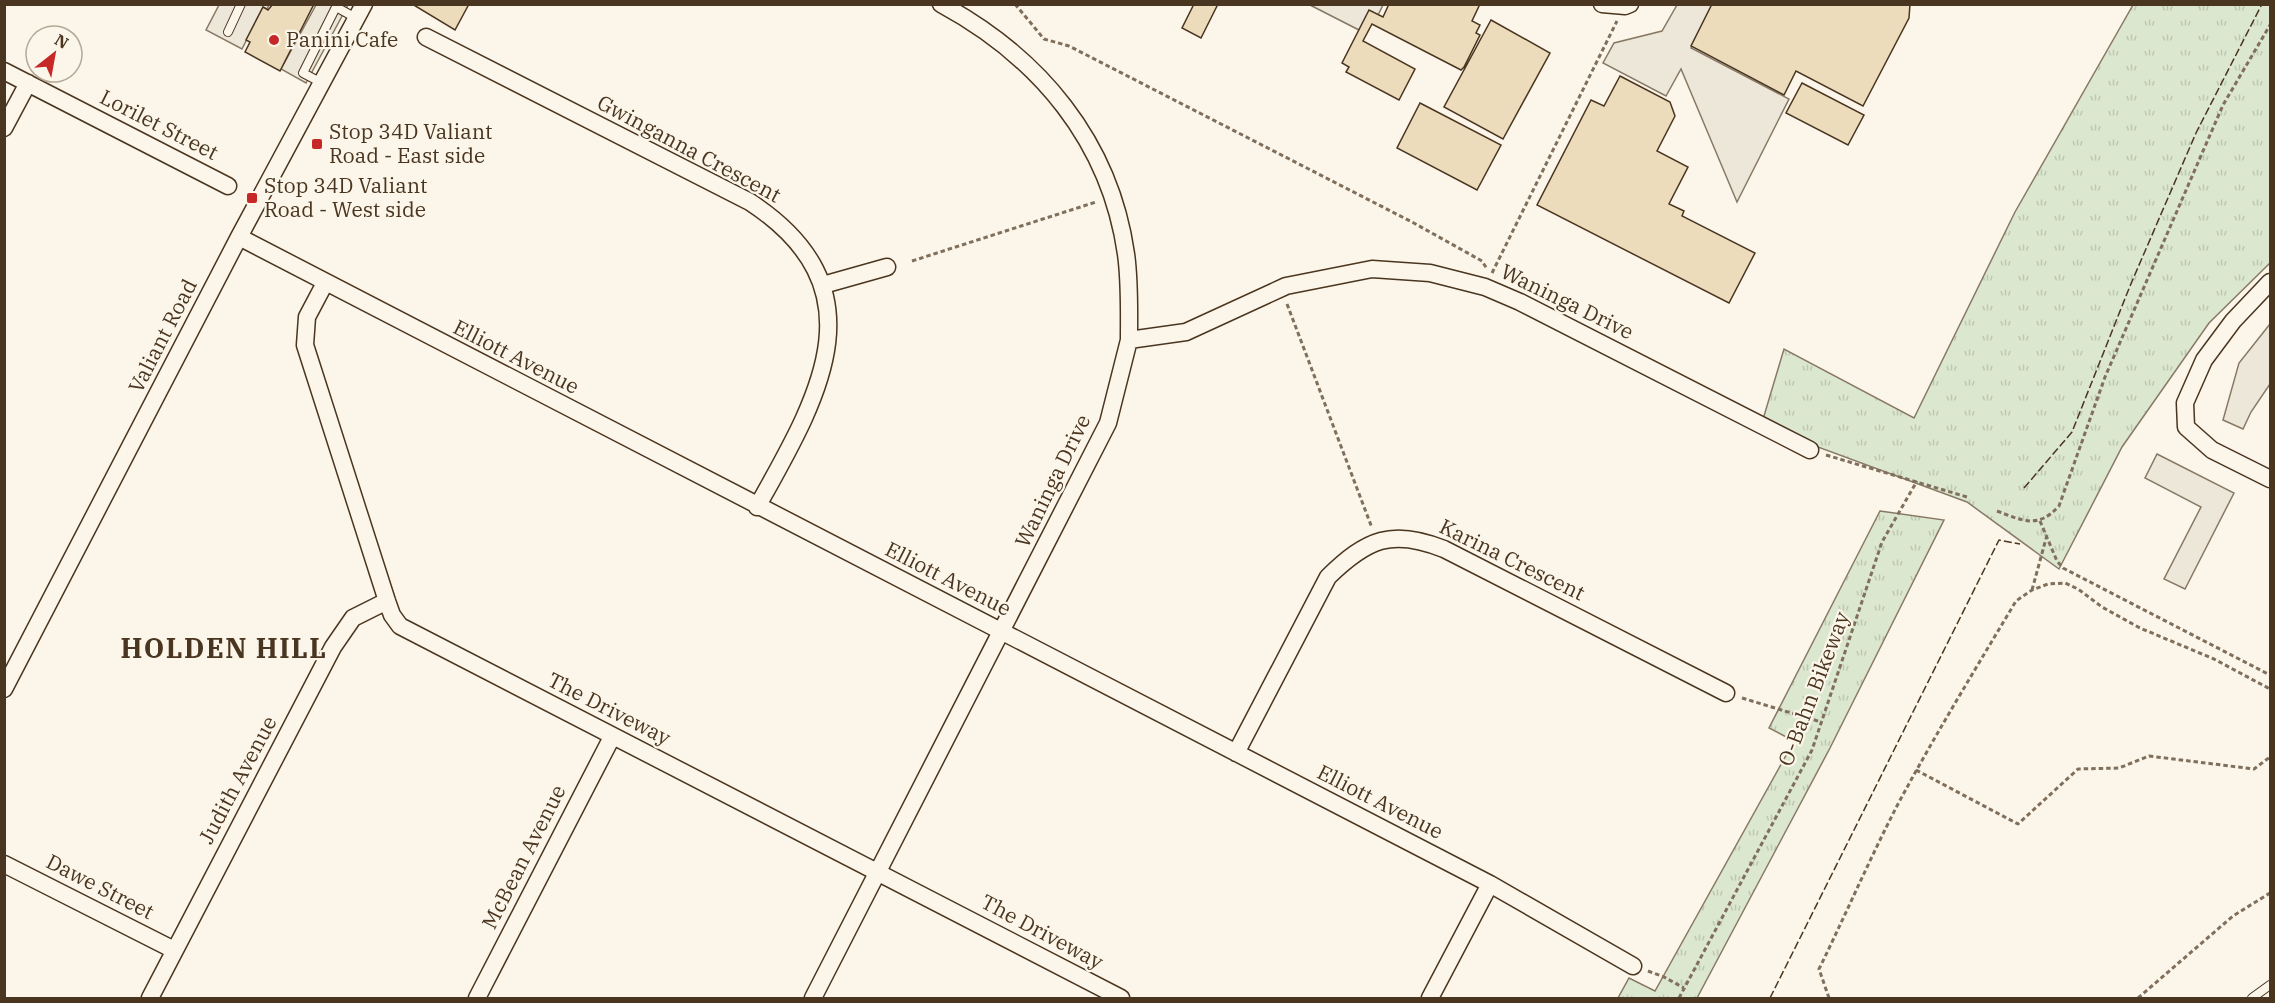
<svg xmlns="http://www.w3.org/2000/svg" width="2275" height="1003" font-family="'IBM Plex Serif',serif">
<defs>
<pattern id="grass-tufts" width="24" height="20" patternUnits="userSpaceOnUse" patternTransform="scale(1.5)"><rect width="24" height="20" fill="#dce7d0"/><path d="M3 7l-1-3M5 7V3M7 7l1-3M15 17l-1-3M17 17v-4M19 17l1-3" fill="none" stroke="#bec7b2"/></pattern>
</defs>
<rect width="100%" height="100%" fill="#fbf6e9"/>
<path fill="url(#grass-tufts)" stroke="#887966" stroke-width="1.5" d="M2133,5H2270V263L2209,323L2122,447L2059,569L1967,502L1761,426L1784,349L1914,418L2015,212Z
M1880,511L1944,520L1830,748L1697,998H1618L1629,978L1655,991L1794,741L1769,728Z"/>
<path fill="#ede7d9" stroke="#887966" stroke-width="1.5" d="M219,5H269L267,9L263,7L242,49L206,30Z
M316,5H348L306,83L281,69Z
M1310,5H1383L1378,15L1359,30Z
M1677,5H1712L1691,48L1789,99L1737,202L1681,69L1666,96L1603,63L1614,43L1662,31Z
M2270,324V384L2251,412L2243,429L2223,420L2239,363Z
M2157,454L2234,493L2185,589L2164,579L2201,507L2145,478Z"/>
<path fill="#ecdcbc" stroke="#4a3520" stroke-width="1.5" d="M273,4H314L280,71L245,52L250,42L246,40L263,7L268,10Z
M412,4H469L455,30Z
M1194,4H1218L1201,38L1182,28Z
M1389,4H1480L1472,21L1480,25L1476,33L1480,35L1464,67L1461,70L1372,24L1363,41L1415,69L1399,100L1346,72L1349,67L1342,63L1369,10L1383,17Z
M1712,4H1910L1909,18L1863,106L1796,71L1784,95L1691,46Z
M1491,20L1550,53L1503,139L1444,107Z
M1620,76L1670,102L1675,116L1657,151L1688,167L1669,204L1684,211L1682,216L1755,253L1729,303L1537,205L1591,100L1604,106Z
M1802,83L1864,115L1848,145L1786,113Z
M1420,103L1501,145L1477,190L1397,148Z"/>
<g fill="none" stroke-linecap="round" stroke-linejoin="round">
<defs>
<path id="service" d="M228,32L241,4
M322,83L303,73L336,7L356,18
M2252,998L2270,985"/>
<path id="minor" d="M941,4C1039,57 1110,141 1126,254C1130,282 1129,312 1129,340
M1602,4L1625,6L1630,4
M426,37L750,202C884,290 818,398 757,507
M4,71L228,186
M4,128L28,83
M239,237L1490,884L1633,966
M2270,282L2233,321L2204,360L2185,403L2186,427L2212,450L2270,479
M325,283L307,317L305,345L387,601L392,615L400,626L1121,998
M823,285L887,267
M4,689L239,237L364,4
M1236,753L1328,577C1367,539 1392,528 1444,549L1726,693
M4,864L174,950
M150,998L333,647L353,618L387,601
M477,998L612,737
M813,998L1108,423L1129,340L1186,332L1286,286L1372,269L1430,273L1485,287L1520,302L1810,450
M1430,998L1490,884"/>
</defs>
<use href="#service" stroke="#4a3520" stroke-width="10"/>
<use href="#minor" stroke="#4a3520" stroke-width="19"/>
<path stroke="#7f6f5c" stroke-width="3" stroke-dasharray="4.5 3" stroke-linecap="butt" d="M1015,4L1044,39L1069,46L1412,222L1482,261L1487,269
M912,261L1096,202
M1492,273L1617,21
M1287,304L1372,528
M1826,455L1967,497
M1997,511C2023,521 2038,529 2059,506L2105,377L2223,105L2270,25
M2040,521L2057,561L2063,568L2270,675
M2032,590L2047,535
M1742,698L1821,722
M1916,770L2018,824L2078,769L2119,768L2149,756L2254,769L2270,757
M1648,971L1664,977L1684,988
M1679,998L1812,750L1882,542L1917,481
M1829,998L1819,969C1846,914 1870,858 1898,804C1935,735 1976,668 2016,601L2032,590L2048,584L2065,583L2078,589L2102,607L2140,628L2214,659L2270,689
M2138,998L2233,916L2270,893"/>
<use href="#service" stroke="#fbf6e9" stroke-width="8"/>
<use href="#minor" stroke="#fbf6e9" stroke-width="16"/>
<path stroke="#4a3520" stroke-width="1.5" stroke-dasharray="8 3" stroke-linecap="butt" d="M2024,488L2072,432L2130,286L2196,133L2262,4
M1770,998L1999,540L2020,544"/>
</g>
<g fill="#c62828" stroke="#fbf6e9" stroke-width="2">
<circle cx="274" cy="40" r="6"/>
<rect x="311" y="138" width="12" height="12" rx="3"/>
<rect x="246" y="192" width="12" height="12" rx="3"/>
</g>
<g text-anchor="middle" stroke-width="4.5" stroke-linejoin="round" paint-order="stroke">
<g font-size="21" fill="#4a3520" stroke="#fbf6e9" text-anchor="start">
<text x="286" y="47">Panini Cafe</text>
<text x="329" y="139">Stop 34D Valiant<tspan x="329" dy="24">Road - East side</tspan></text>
<text x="264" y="193">Stop 34D Valiant<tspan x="264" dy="24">Road - West side</tspan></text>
</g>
<g font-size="21" fill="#4a3520" stroke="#fbf6e9">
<text transform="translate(159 125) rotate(27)" y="7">Lorilet Street</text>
<text transform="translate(689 149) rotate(28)" y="7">Gwinganna Crescent</text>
<text transform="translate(1567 302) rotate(26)" y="7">Waninga Drive</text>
<text transform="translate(163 336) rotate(-63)" y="7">Valiant Road</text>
<text transform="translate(516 357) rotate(27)" y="7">Elliott Avenue</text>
<text transform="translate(1053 481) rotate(-64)" y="7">Waninga Drive</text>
<text transform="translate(1512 560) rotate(26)" y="7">Karina Crescent</text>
<text transform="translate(948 579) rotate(27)" y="7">Elliott Avenue</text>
<text transform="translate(1814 689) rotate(-69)" y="7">O-Bahn Bikeway</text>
<text transform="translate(609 709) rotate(27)" y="7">The Driveway</text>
<text transform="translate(238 780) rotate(-62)" y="7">Judith Avenue</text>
<text transform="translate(1380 802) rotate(27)" y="7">Elliott Avenue</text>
<text transform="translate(524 857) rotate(-63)" y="7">McBean Avenue</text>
<text transform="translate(100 887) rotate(27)" y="7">Dawe Street</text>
<text transform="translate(1042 932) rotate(28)" y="7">The Driveway</text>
</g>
<g font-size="27" font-weight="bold" letter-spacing="1.5" fill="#4a3520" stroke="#fbf6e9">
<text x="224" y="658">HOLDEN HILL</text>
</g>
</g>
<rect width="2275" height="1003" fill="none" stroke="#4a3520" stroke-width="12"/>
<g transform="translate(54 54) rotate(31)"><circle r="28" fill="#fbf6e9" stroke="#b4a999" stroke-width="1.5"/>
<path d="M0-4.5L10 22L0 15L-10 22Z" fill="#c62828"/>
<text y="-9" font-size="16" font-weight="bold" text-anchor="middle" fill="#4a3520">N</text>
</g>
</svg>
